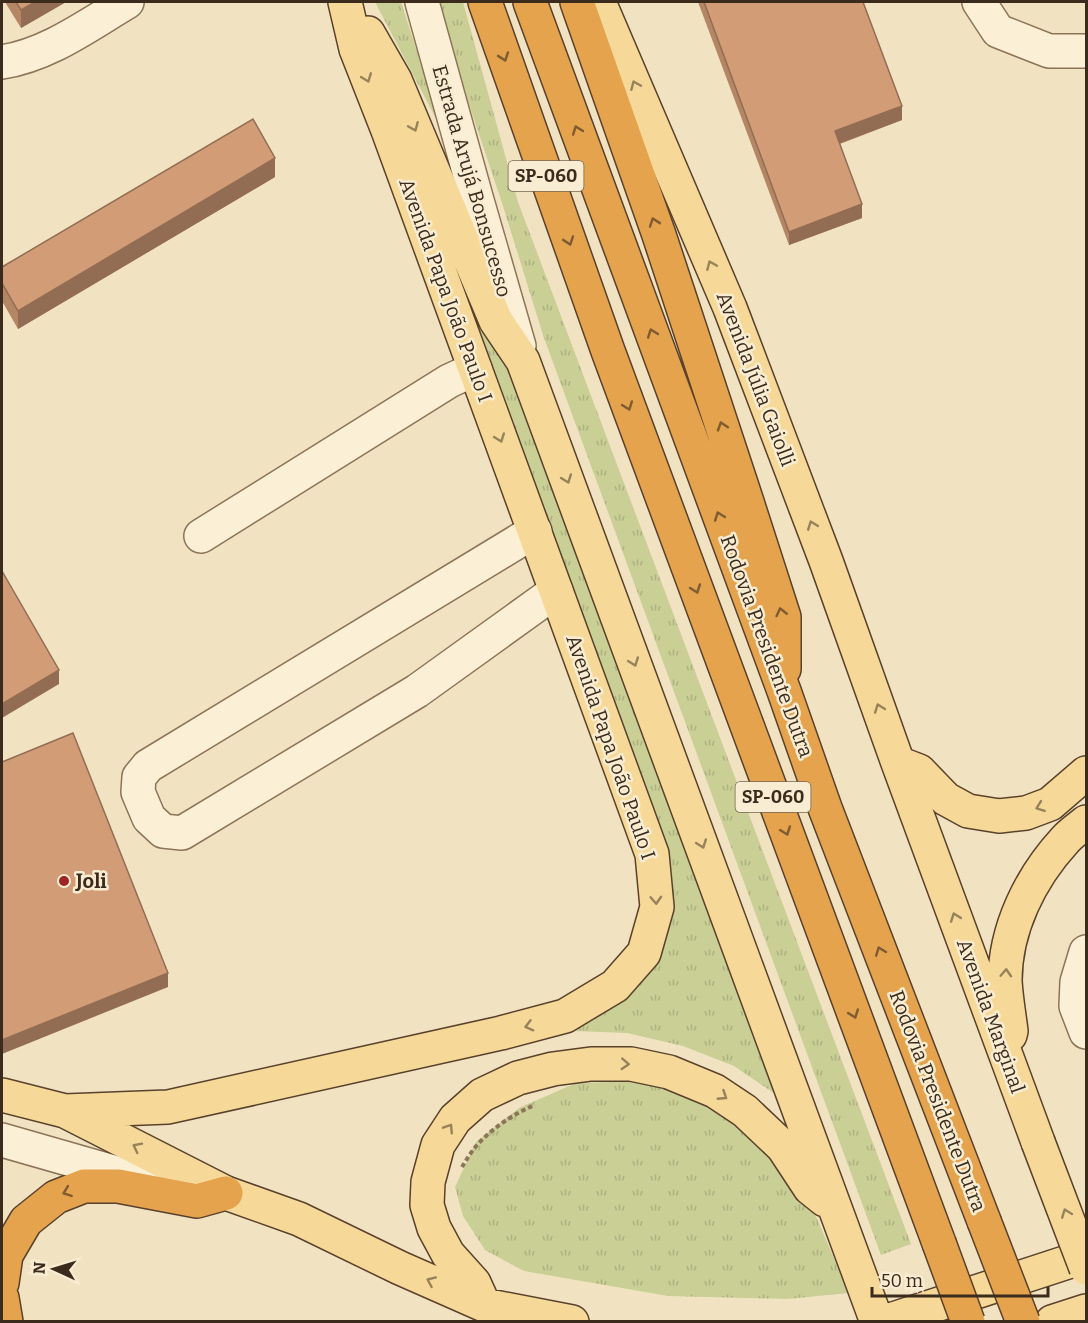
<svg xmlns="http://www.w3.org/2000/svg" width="1088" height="1323" font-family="Bitter,serif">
<defs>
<pattern id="grass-tufts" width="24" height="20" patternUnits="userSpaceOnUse" patternTransform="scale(1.5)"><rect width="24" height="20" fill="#c9cf95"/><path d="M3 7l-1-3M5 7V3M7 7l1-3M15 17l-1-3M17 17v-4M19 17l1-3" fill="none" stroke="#aeb280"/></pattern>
</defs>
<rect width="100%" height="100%" fill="#f1e3c2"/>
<path fill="url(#grass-tufts)" d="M375,2H401L443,132Z
M435,2H463L518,202L911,1244L881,1255L544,338L502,203Z
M433,208L469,261L775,1094L734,1066L683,1046L627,1033L574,1031L613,1002L650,968L673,912L671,863Z
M647,1081L696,1099L743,1128L783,1167L815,1214L849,1293L787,1299L668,1296L524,1271L485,1250L463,1216L455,1187L476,1142L519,1108L576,1083Z"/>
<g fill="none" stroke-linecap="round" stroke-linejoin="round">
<defs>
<path id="minor" d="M422,2L476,197L519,346
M979,2L998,31L1049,51H1086
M2,62C48,55 88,25 127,2
M535,531L148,766L139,777L138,792L149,818L163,831L182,833L417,691L556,591
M201,536L449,381L475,369
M1086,952L1077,982L1076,1006L1086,1032
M2,1140L117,1173L148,1179"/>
<path id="major" d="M599,2L730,308L826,561L898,763L1038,1142
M368,33L395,80L496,321L523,361L877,1322
M898,763L919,771L946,799L968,811L999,816L1026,813L1050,804L1086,773
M1010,1035L1011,1031C1009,1015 1006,998 1005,981C1005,929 1030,878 1065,840C1071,833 1079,828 1086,822
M2,1095L65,1111L226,1193L299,1219L400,1268L484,1305L572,1322
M65,1111L168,1107L501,1033L565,1016L615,986L644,953L657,907L652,854L389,133L356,49L345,2
M484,1305L474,1283L448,1254L434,1228L427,1205L428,1182L438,1145L455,1119L482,1095L518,1078L553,1069L591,1064H631L669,1072L715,1091L745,1111L783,1147L810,1188L825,1200
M884,1322L1086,1256
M1052,1322L1086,1311"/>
<path id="highway" d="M485,2L608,351L939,1243
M530,2L784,691L825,808L984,1221
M577,2L659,235L746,499L784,617V669
M2,1283L6,1255L26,1221L56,1197L84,1186H118L197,1201L226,1193
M2,1298L6,1322"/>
</defs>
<use href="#minor" stroke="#8c7458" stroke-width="36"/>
<use href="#major" stroke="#59412c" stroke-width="36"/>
<use href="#highway" stroke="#59412c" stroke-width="36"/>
<path stroke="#8c7458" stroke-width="4" stroke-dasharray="4.5 3" stroke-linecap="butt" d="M462,1167C467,1159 472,1150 479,1143C494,1127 515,1113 535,1105"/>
<use href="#minor" stroke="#fbf0d6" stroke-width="33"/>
<use href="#major" stroke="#f6d998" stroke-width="33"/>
<use href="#highway" stroke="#e5a34e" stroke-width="33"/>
<defs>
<path id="major-bridge" d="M1038,1142L1086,1268"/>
<path id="highway-bridge" d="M984,1221L1023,1322
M939,1243L968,1322"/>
</defs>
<use href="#major-bridge" stroke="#59412c" stroke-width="36" stroke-linecap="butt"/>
<use href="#highway-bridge" stroke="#59412c" stroke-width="36" stroke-linecap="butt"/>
<use href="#major-bridge" stroke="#f6d998" stroke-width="33"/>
<use href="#highway-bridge" stroke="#e5a34e" stroke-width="33"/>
</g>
<path fill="#b48665" d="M5,2H66L21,28Z
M698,2H863L902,120L840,144L862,218L789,245Z
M275,177L18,329L2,301V267Z"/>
<path fill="#926d53" d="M35,2H66L21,28V10Z
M902,106V120L835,145V131Z
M275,158V177L18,329V311Z
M862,204V218L789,245V232Z
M59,670V684L2,718V704Z
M168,973V987L2,1054V1040Z"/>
<path fill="#d19c76" stroke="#926d53" stroke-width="1.5" d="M16,2H35L21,10Z
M704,2H863L902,106L835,131L862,204L789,232Z
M253,119L275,158L18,311L2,283V267Z
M2,571L59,670L2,704Z
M73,733L168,973L2,1040V762Z"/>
<defs><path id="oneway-chevron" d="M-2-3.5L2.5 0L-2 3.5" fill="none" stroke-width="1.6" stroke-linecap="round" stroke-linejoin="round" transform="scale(1.5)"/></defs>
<g stroke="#7f5b31">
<use href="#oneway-chevron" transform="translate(504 57) rotate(71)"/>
<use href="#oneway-chevron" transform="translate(577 130) rotate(-110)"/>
<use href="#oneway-chevron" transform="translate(654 222) rotate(-109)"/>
<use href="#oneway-chevron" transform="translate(569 241) rotate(71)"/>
<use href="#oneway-chevron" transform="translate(652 333) rotate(-110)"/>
<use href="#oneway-chevron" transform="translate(628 406) rotate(70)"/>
<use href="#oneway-chevron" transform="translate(722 426) rotate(-108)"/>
<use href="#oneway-chevron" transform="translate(719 516) rotate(-110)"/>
<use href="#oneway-chevron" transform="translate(696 589) rotate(70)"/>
<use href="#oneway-chevron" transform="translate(781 612) rotate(-103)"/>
<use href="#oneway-chevron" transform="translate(786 831) rotate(70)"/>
<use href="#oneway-chevron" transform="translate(880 951) rotate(-111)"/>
<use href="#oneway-chevron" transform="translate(854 1014) rotate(70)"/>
<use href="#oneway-chevron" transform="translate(67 1192) rotate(159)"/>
</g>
<g stroke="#98825a">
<use href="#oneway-chevron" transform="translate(367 78) rotate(69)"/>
<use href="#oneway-chevron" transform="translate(635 85) rotate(-113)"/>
<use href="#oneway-chevron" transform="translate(414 127) rotate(67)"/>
<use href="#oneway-chevron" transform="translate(711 265) rotate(-113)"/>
<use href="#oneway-chevron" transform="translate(500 438) rotate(70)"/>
<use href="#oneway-chevron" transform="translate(567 479) rotate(70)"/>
<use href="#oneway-chevron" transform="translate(812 525) rotate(-111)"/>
<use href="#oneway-chevron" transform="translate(634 662) rotate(70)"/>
<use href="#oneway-chevron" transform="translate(879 708) rotate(-110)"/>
<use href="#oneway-chevron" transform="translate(1040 807) rotate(159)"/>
<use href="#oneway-chevron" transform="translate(702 844) rotate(70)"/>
<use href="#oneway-chevron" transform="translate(656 900) rotate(87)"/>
<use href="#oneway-chevron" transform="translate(955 917) rotate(-110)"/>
<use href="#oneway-chevron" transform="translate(1006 973) rotate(-87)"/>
<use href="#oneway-chevron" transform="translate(529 1026) rotate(165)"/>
<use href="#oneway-chevron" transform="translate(625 1064) rotate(3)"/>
<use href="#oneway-chevron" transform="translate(723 1096) rotate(33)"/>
<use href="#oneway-chevron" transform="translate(449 1128) rotate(-57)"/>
<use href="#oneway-chevron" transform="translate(137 1147) rotate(-153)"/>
<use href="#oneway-chevron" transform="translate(1066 1213) rotate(-111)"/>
<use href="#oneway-chevron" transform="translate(431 1281) rotate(-156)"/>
</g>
<circle fill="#9e2425" stroke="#f8edd2" stroke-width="2" cx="64" cy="881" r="6"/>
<g text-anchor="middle" stroke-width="5" stroke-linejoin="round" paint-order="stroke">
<g fill="#f8edd2" stroke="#746553" stroke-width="1.5">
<rect x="508.5" y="161" width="75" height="30" rx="4.5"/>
<rect x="735.5" y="782" width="75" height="30" rx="4.5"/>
</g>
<g font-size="18" font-weight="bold" fill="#3b2b1d">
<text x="546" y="182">SP-060</text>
<text x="773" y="803">SP-060</text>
</g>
<g font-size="20" fill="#3b2b1d" stroke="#f8edd2">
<text transform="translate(472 181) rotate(74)" y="7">Estrada Arujá Bonsucesso</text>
<text transform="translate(446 290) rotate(70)" y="7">Avenida Papa João Paulo I</text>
<text transform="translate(756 379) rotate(69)" y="7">Avenida Júlia Gaiolli</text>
<text transform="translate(767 646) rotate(70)" y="7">Rodovia Presidente Dutra</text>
<text transform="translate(611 747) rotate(71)" y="7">Avenida Papa João Paulo I</text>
<text transform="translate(991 1016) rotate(70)" y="7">Avenida Marginal</text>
<text transform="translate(938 1101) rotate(69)" y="7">Rodovia Presidente Dutra</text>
</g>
<g font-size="20" font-weight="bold" fill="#3b2b1d" stroke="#f8edd2" text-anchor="start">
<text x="76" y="888">Joli</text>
</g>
</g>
<rect width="1088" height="1323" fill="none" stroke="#3b2b1d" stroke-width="6"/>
<g transform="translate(54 1269) rotate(274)" stroke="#f8edd2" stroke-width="4.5" paint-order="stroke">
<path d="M0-4.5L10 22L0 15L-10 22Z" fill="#3b2b1d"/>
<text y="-9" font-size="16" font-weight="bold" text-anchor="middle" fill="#3b2b1d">N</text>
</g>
<path d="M872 1287v9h176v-9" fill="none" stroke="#3b2b1d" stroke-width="3"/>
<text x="881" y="1287" font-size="18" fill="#3b2b1d" stroke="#f8edd2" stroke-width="4.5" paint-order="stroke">50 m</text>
</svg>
